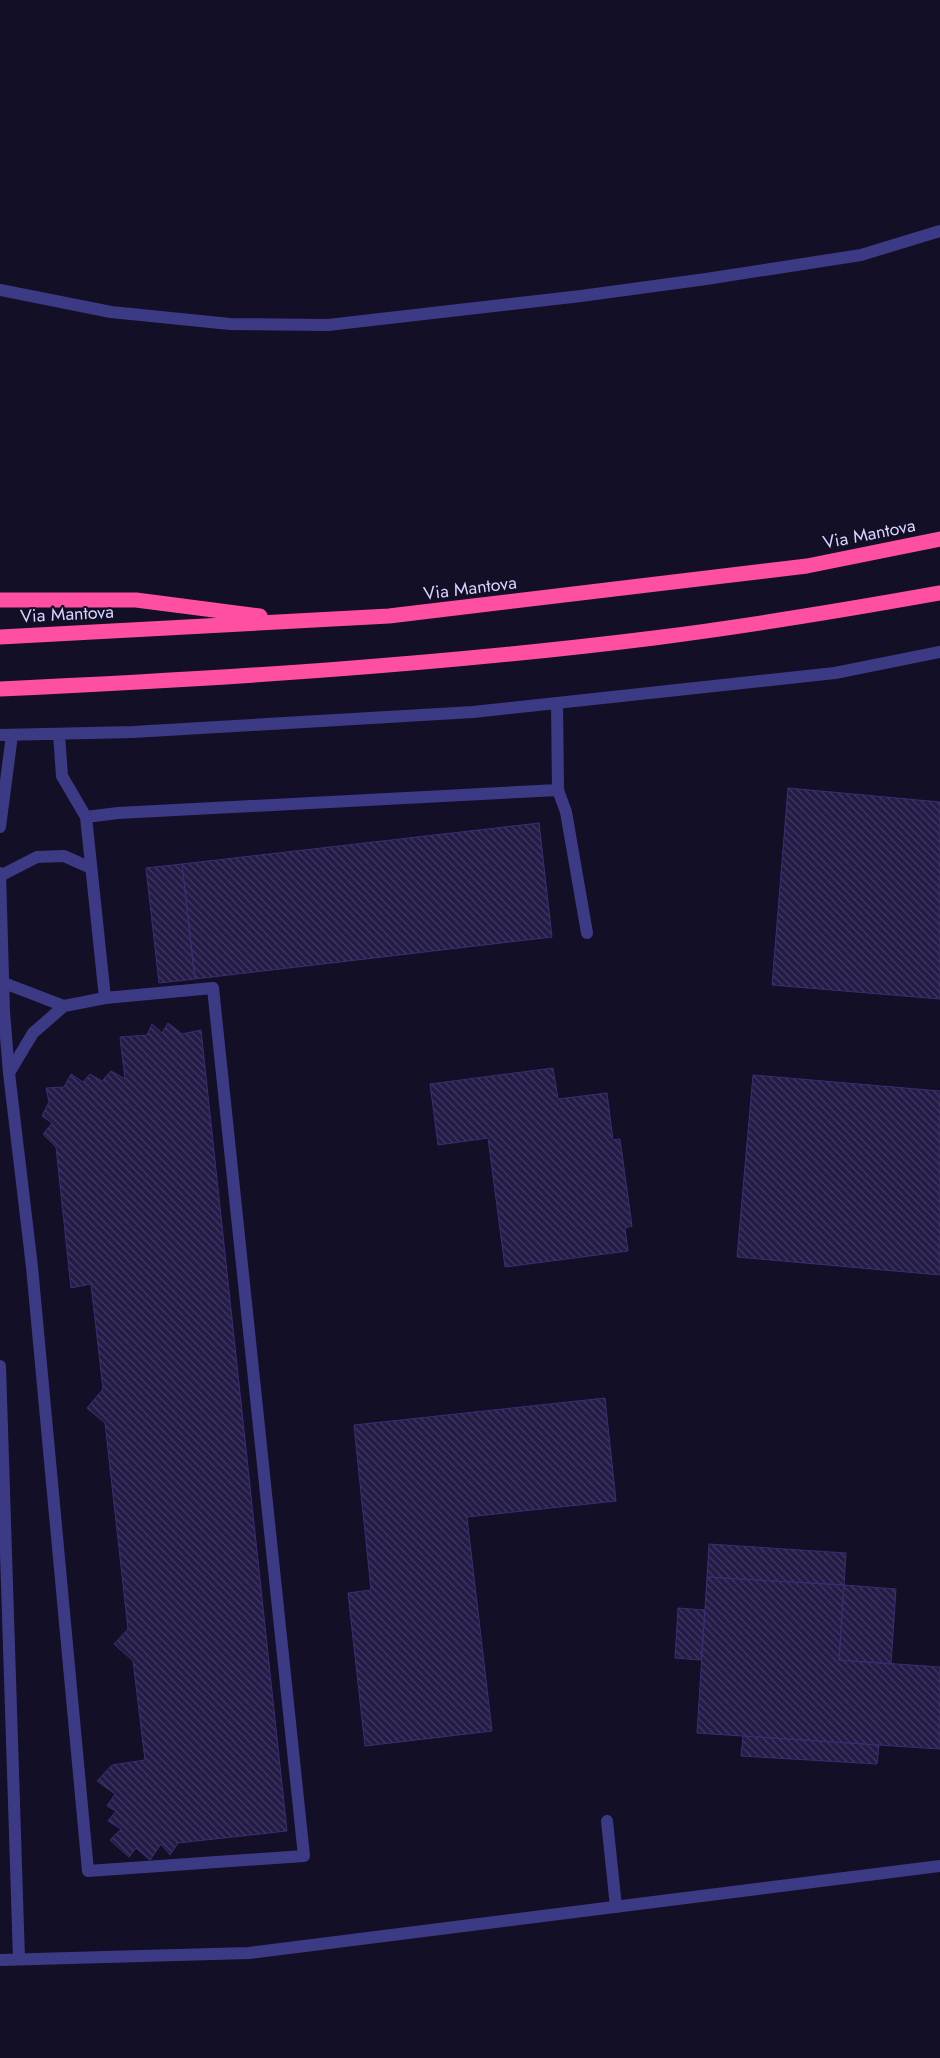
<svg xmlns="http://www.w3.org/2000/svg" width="940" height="2058" font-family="Jost,sans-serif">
<defs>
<pattern id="building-back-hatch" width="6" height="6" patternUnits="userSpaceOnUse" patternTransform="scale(1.25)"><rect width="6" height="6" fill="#241b47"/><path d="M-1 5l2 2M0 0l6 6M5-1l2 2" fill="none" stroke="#433b63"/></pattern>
</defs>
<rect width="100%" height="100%" fill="#130f26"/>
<path fill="url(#building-back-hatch)" stroke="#3b2d73" d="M788,788L940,802V999L772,985Z
M539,823L552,937L195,979L182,864Z
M182,864L195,979L159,983L146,868Z
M168,1023L182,1034L201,1030L287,1831L178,1843L170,1855L161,1844L150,1860L136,1848L129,1857L110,1840L121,1829L108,1821L116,1811L107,1806L115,1794L97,1781L112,1765L145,1760L133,1661L114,1644L128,1629L105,1423L87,1408L103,1389L91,1284L71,1288L56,1147L43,1134L52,1123L42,1116L49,1102L46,1088L64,1087L71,1074L83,1082L90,1074L102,1081L111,1071L125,1079L120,1037L147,1035L152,1024L162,1033Z
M553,1068L558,1099L607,1093L613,1140L620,1139L632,1226L625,1228L628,1251L505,1267L488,1138L438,1145L430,1084Z
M753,1075L940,1091V1275L737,1257Z
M605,1398L616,1501L467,1517L492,1731L365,1746L348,1593L371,1590L354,1425Z
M709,1544L846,1553L844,1585L707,1577Z
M707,1577L844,1585L839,1660L940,1667V1749L697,1733Z
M844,1585L896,1589L891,1664L839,1660Z
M678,1608L705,1610L701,1660L675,1658Z
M743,1736L879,1745L877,1764L741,1756Z"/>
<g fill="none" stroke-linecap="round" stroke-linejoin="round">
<path stroke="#3d3a85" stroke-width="12" d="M0,290L111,312L230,324L328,325L581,296L706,279L861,255L940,231
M557,703L558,790L566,812L587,933
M59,734L62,776L86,817L105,998
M0,735L133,732L473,712L835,673L940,652
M86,817L118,813L558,790
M0,827L12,735
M0,873L4,1012L9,1073L32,1267L88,1871L304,1856L213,988L105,998L64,1006L33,1033L9,1073
M0,876L37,857L64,856L91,868
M4,983L64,1006
M0,1366L19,1959
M607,1821L616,1907
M0,1960L249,1953L940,1866"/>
<path stroke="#ff4fa3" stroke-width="15" d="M0,600H136L260,616
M0,637L389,616L807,566L940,539
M0,689C218,679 437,665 654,638C749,626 845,610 940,593"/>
</g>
<g text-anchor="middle" stroke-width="4" stroke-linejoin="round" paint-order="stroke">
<g font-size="18" fill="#d9d4ff" stroke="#130f26">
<text transform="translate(869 534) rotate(-11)" y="6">Via Mantova</text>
<text transform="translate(470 588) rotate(-7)" y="6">Via Mantova</text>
<text transform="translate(67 614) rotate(-3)" y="6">Via Mantova</text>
</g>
</g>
</svg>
